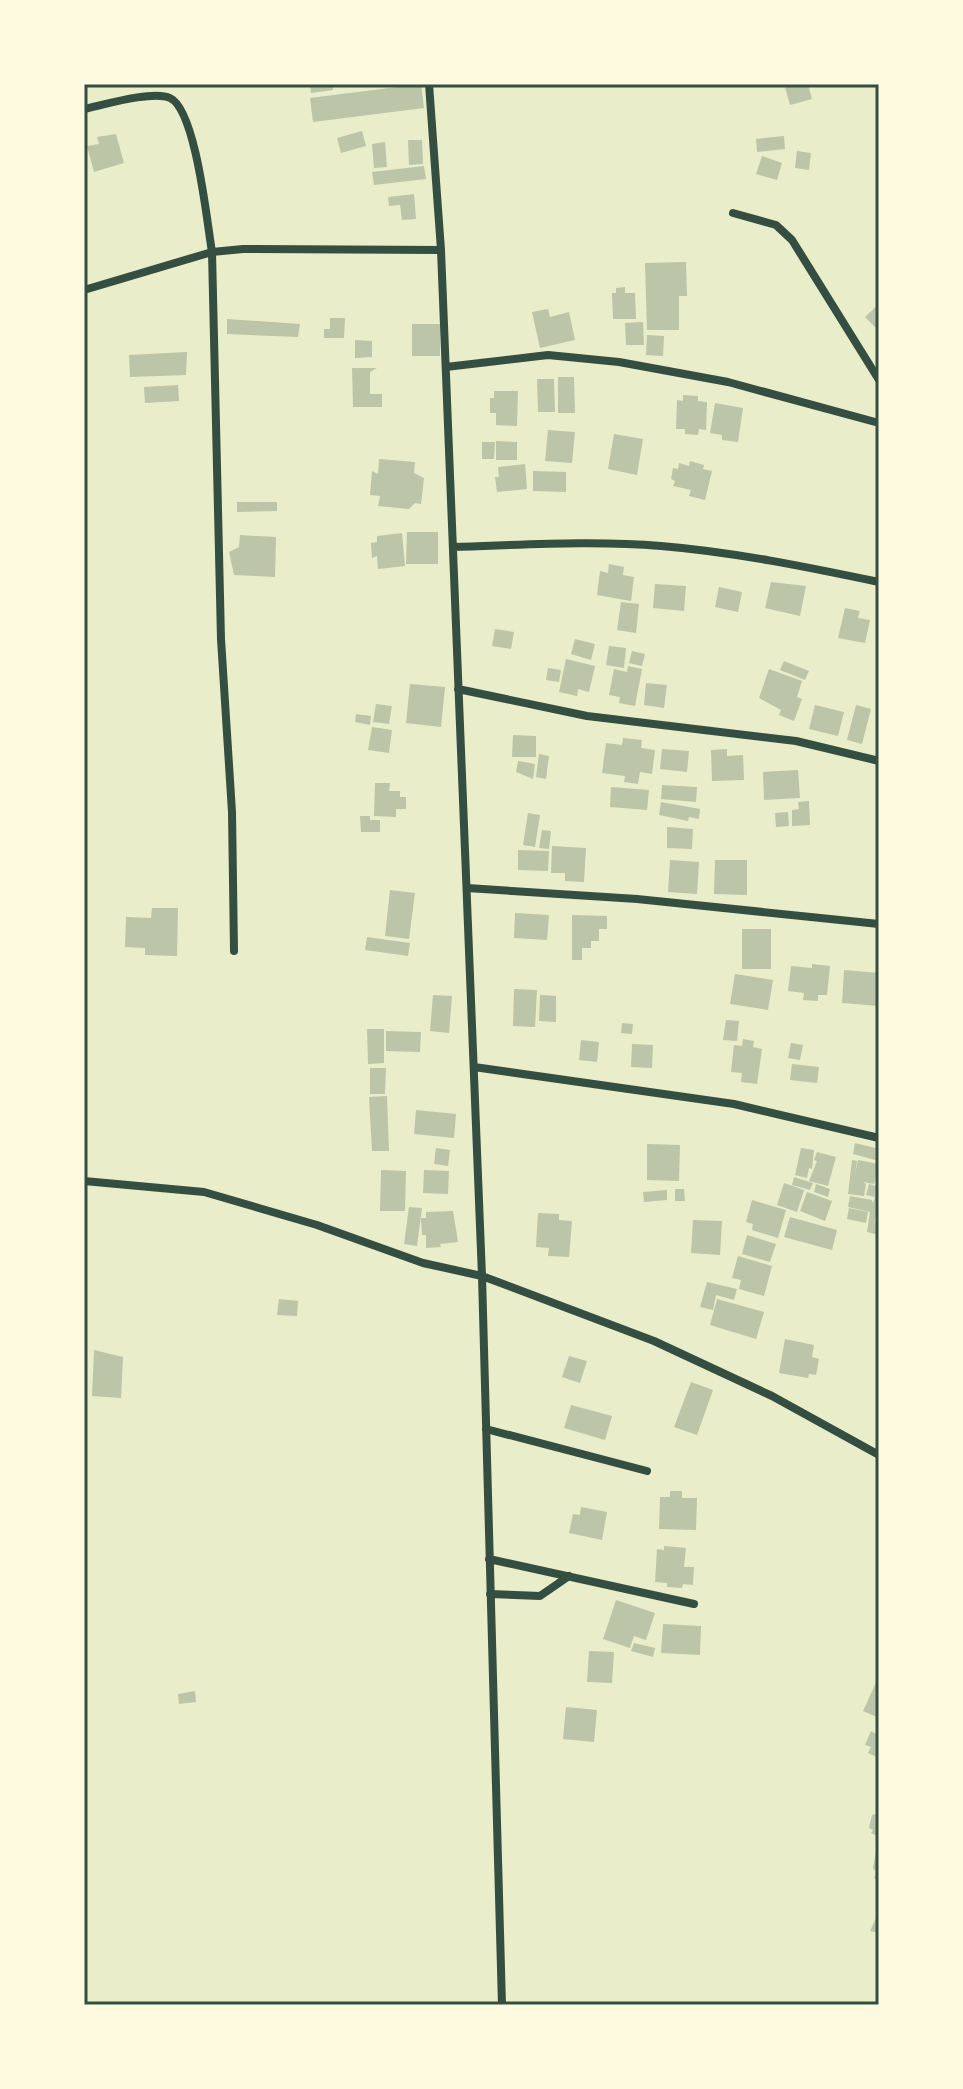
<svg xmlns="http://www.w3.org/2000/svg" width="963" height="2089" font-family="'Public Sans',sans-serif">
<rect width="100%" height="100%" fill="#e9edc9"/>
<path fill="#bcc5a7" d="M310,84H333V90L311,93Z
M421,84L424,108L313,122L310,98Z
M784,84H808L812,99L790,105Z
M362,131L366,146L341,153L337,138Z
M116,134L124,163L94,172L87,146L99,144L97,137Z
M784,136L785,149L757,152L756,139Z
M408,140H422L423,164L409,165Z
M385,142L387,167L374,168L372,144Z
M797,151L811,153L809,170L795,168Z
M762,156L782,163L777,180L756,174Z
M424,166L426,179L374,185L372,172Z
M414,194L416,219L402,220L400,205L389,206L388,197Z
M686,262L687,296H679V330H647L645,263Z
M625,287V293H635L636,319H613L612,293H616V288Z
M879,304V331L865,317Z
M548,309L550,317L569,312L575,340L540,348L532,312Z
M330,318H345L344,338H324V329H330Z
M227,319L300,324L298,337L227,334Z
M643,322L644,345H626L625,323Z
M412,324H440V356H412Z
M647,335L664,336L663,356L646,355Z
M355,340L372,341V357L355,358Z
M187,352L186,375L130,377L129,355Z
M352,368H377L370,372V394H382V407H353Z
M558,377H574L575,413H558Z
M537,379H554L555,412H538Z
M178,385L179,401L145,403L144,387Z
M494,391H518L517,426L496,425V413H490V398H494Z
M683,395L698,396V401L707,402L706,430L699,429L698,435L685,434V429H676L677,400L683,401Z
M715,403L743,408L738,442L722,440V435L710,433Z
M548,430L575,432L572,463L545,461Z
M614,434L643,439L637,475L608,469Z
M496,441L517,442V460H496Z
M482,442H495L494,459H482Z
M379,459L415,462L414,473L424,478L421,504L415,503L409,509L378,506L380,496L370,495L372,471L378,474Z
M690,461L704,465L703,469L712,471L705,500L689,496L691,490L673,486L675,481L671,479L673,468L678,469L679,463L689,466Z
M525,464L527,489L497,492L495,477H499L498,467Z
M533,471L566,472V492L533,491Z
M237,502H277V511L237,512Z
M407,532H438V564H406Z
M402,533L405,566L378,569L377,556L372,558L371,543L377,542V536Z
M240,535L276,537L275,577L234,575L229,552L239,547Z
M609,564L624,567L623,575L634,577L631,601L597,595L600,571L608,573Z
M771,582L806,586L800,616L765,608Z
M655,584L686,586L684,611L653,608Z
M719,587L742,592L738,612L715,607Z
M621,602L639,604L636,633L617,630Z
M845,608L860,611L858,618L870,620L865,643L838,638Z
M495,629L514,632L511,649L492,646Z
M575,639L595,644L591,660L571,654Z
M609,646L626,648L624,668L606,665Z
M632,651L645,654L642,666L629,663Z
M566,659L595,666L589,692L578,689L577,696L559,692Z
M784,661L809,671L805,680L780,670Z
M628,666L642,669L635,706L619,703L620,697L609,695L614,669L627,672Z
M548,668L561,670L559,682L546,680Z
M769,669L802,681L797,697L802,699L794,721L779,715L781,710L759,698Z
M646,683L667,685L664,708L644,705Z
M410,684L445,687L441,727L406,723Z
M376,704L392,706L389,724L373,722Z
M815,705L844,712L838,736L809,729Z
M856,705L871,709L862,744L847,740Z
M356,714L371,716L370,725L355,722Z
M372,727L392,730L389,753L368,750Z
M513,735L536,736V757H512Z
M623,738L642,740L641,748L655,750L652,774L640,772L638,784L624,782L625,776L602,773L606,743L622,745Z
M662,749L689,751L687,772L660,769Z
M727,749V756L743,755L744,780L712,781L711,750Z
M539,754L549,756L546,779L536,777Z
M518,761L535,764L533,779L516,772Z
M798,770L800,798L764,800L763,772Z
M375,783H390L389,791H400V797H406V809H396V817L374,816Z
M662,785L697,787L696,802L661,799Z
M611,787L649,790L647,810L610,807Z
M809,801L810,825L792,826V810L799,809L798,802Z
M661,802L700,809L699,819L689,817L688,821L659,815Z
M788,812L789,826L776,827L775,813Z
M528,813L540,815L535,847L523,845Z
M360,816H370V820H380V832H361Z
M667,827L693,829L692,849L667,848Z
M542,830L551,831L549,849L539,848Z
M552,846L586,848L584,882L565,881V873H551Z
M518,850L549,851L548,871L518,870Z
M670,860L699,862L697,894L668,892Z
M715,860H747V895L714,894Z
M390,890L415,893L409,939L385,936Z
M152,908H178L177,956L145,955V948L125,947L126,917L151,918Z
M515,913L549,915L547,940L514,938Z
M572,915L607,916V929H599V941H591V948H582V960H572Z
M742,929H771V969H742Z
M367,937L410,943L408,956L365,950Z
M812,964L830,966L827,995H818V1001L803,1000L804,993L788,991L791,966L812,968Z
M844,970L879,973V1006L842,1003Z
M735,974L773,980L768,1010L730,1004Z
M514,989L537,990L535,1027L513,1026Z
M433,995L452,996L449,1033L430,1031Z
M540,995L556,996V1022L539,1021Z
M726,1020L739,1021L737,1041L723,1040Z
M622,1023L633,1024L632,1034L621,1033Z
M367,1029H384V1063L368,1064Z
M386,1031L421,1032L420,1052L386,1051Z
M743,1039L754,1041L753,1047L762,1049L757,1084L741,1082L742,1073L731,1072L734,1045L742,1046Z
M581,1040L599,1042L597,1062L579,1060Z
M791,1043L803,1045L800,1060L788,1058Z
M632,1044L653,1045L652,1068L631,1067Z
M792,1064L819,1067L817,1083L790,1080Z
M370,1068H386L385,1094H370Z
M387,1096L389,1151H372L369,1097Z
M416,1110L456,1114L454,1138L414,1134Z
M855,1143L879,1149V1161L853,1154Z
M647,1144L680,1145L679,1181L647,1180Z
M436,1148L450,1150L448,1166L434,1164Z
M801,1148L814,1150L812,1169L809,1168L807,1178L795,1175Z
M817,1152L836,1157L828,1186L809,1181L817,1161L814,1160Z
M852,1160L857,1161L855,1174L858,1160L879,1164L874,1184L863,1182L866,1184L864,1196L848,1194Z
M381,1170L406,1171L405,1211H380Z
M424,1170L449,1171L448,1194L423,1193Z
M794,1177L813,1183L810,1190L792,1185Z
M878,1178L879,1202L874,1224L879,1214V1235L867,1232L870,1212L848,1207L850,1196L872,1200L873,1203L875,1197L866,1195L869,1184L876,1186Z
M784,1183L804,1190L797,1212L777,1205Z
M816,1184L830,1189L828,1197L814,1192Z
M675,1189H684L685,1201H675Z
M667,1190V1200L644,1202L643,1192Z
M807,1192L832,1201L825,1221L800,1211Z
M752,1200L786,1210L778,1238L752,1230L753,1224L746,1222Z
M409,1207L422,1208L417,1246L404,1244Z
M849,1208L868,1212L866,1223L847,1219Z
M453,1211L458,1242L440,1244L441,1247L426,1248V1235H422L421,1218H426V1212Z
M538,1213L559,1214V1220L572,1221L569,1257L548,1256L549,1248L536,1247Z
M790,1217L837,1230L832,1250L784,1237Z
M693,1220L722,1221L720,1255L691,1253Z
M747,1235L776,1244L770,1262L742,1254Z
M738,1256L772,1266L764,1296L739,1289L741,1280L732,1278Z
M707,1282L737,1289L734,1300L716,1295L713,1310L700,1307Z
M279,1299L298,1301L297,1316L277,1315Z
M717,1299L764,1312L756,1339L710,1325Z
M785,1339L814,1345L812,1357L819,1359L816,1375L809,1374L808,1378L779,1373Z
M94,1350L123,1357L121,1398L92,1396Z
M569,1356L587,1361L580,1383L562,1377Z
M691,1382L713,1390L697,1435L674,1427Z
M571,1405L612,1416L605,1440L564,1428Z
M670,1491H682V1498H697L696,1530L659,1529L660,1497H670Z
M581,1507L607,1512L602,1540L569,1533L573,1514L580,1515Z
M664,1546L686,1548L684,1567H694L693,1585L683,1584L682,1588L667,1587V1583L655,1582L657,1549L664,1550Z
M616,1600L655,1613L646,1640L634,1636L630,1648L603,1639Z
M663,1624L701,1626L700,1655L661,1653Z
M634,1643L655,1648L653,1657L631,1651Z
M589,1651L614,1652L612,1683L587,1682Z
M879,1676V1718L863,1711Z
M195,1691L196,1702L179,1704L178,1694Z
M566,1707L597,1710L594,1742L563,1739Z
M879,1728V1758L868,1753L871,1747L865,1745L871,1731L876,1734Z
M879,1808V1837L871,1833L873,1830L869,1828L872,1815L876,1814Z
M877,1846H879V1880L874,1878L876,1872L873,1868Z
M879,1912V1933L870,1931Z"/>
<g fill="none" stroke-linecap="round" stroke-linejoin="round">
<path stroke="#344e41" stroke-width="8" d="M429,84L441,250L482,1276L502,2005
M84,109C103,105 153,90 170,98C196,110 207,223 212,252L221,639L232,812L234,951
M733,213L776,225L792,240L879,380
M84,290L212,252L243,249L441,250
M446,367L548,355L619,362L728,382L879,423
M453,547C522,545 592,540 661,546C734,552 807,567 879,582
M458,689L587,716L796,741L879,761
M467,888L637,899L879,924
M474,1067L734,1104L879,1138
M84,1181L204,1192L317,1225L423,1263L482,1276L654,1341L772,1396L879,1455
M486,1429L647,1471
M489,1559L694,1604
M490,1594L540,1596L569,1576"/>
</g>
<rect width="963" height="2089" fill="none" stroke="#fefae0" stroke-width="172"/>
<rect x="86" y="86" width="791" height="1917" fill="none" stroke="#344e41" stroke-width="3"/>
</svg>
